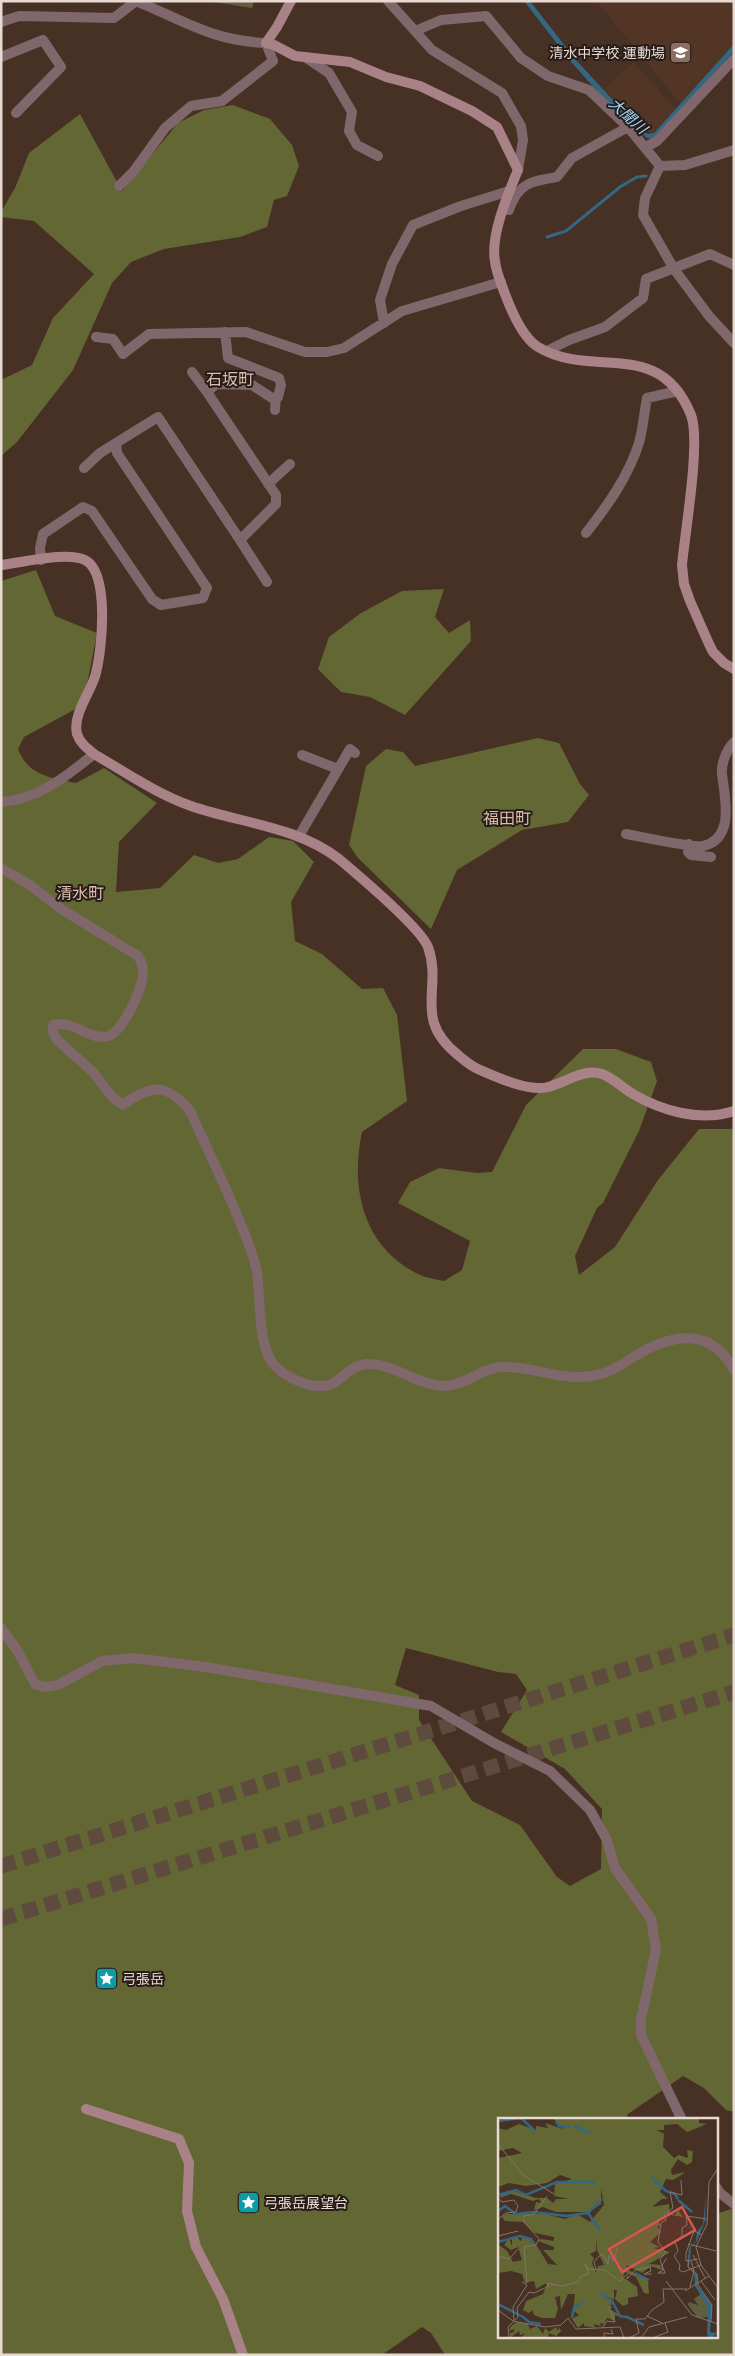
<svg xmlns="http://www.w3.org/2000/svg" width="735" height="2356" font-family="'Noto Serif','Noto Sans JP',serif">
<rect width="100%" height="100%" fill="#473024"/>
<path fill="#523525" d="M596,1H734V44L680,103Z
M634,62L675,109L653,133L644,132L603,89Z"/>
<path fill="#5c603e" d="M207,1H254L252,8Z"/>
<path fill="#626734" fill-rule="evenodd" d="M233,105L270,119L292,145L299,166L287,196L274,200L267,227L240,237L164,249L131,262L112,283L73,370L17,442L1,456V380L32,365L53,318L94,274L34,221L1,217V212L15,188L29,153L80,114L122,191L178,123L204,110Z
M36,570L55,616L97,633L83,705L24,737L18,749C29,776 49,777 76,783L104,768L157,803L119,842L116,892L160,888L194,855L218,863L238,859L269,837L293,841L314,862L291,902L295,941L322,954L362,989L383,988L397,1015L407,1101L362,1132C350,1188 363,1247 418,1274C426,1278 436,1279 444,1281L462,1270L470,1241L398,1203L410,1182L439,1168L477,1173L492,1172L526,1105L583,1049H616L651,1062L657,1081L639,1131L603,1203L597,1208L575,1256L579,1275L615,1247L658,1180L699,1129H734V2112L726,2110L704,2088L683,2076L628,2114L625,2120H499V2337H716V2214L734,2208V2355H445L431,2333L422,2327L382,2355H1V581ZM406,1648L498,1672L516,1674L527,1690L501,1732L565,1769L602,1809L601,1869L570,1886L557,1877L520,1825L472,1801L419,1720V1695L395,1685Z
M444,589L435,617L449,633L470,620L471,641L405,715L370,697L341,692L318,669L329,637L361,613L402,591Z
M538,738L559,743L580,784L589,795L568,822L522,830L457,870L431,929L358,858L349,845L366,766L386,749L403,752L415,766Z"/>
<path fill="#326883" d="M524,1H530L576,60L623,111L648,134L654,133L734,44V51L659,134L652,139L647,138L608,103L572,63Z"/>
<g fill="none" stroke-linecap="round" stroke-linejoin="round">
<path stroke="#326883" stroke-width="3" d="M547,237L566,231L620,187L637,177L646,176"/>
<path stroke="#5f4a3e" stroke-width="15" stroke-dasharray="15 8" stroke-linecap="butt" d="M1,1866L734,1635
M1,1919L734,1692"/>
<path stroke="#80676b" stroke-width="10" d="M388,1L432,50L502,93L521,126L523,140L518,170
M1,22L19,16L114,18L136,1
M415,31L441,20L486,16L521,58L548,76L589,90L628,127L660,166L645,198L643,215L674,269L709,316L734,343
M1,57L43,40L61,67L16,113
M305,57L329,73L352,112L349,131L357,145L378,156
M646,147L657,141L734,59
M660,166L685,165L734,150
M119,186L134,171L165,128L191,106L222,101L273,61L266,43C212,41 183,20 136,1
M504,209L509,210C518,183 532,181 557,177L572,158L628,127
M384,323L380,300L392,264L413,225L461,206L509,191
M96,337L113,339L123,354L149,334L246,332L305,352H327L344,348L402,311L501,282
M547,351L569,340L605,327L643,298L646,279L710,254L734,265
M192,372L207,392
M275,410L276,397
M84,468L100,453L116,443
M268,484L290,464
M586,533C608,505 628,477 639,443C643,429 644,413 647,398L678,391
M240,540L267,582
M41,560L40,548L43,534L83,507L92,511L152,599L161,605L203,598L207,588L117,453L116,443L158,417L240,540L276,504V495L207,392L216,384L252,385L272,398L278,397L281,385L279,378L228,358L225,332
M302,755L338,769
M1,802C37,800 67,776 94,754
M626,834C642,837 691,848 703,846C735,839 725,798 722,774C721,763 727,749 734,742
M299,836L350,749L355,753
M689,844L688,852L691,855L711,857
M1,868L30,885L61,909L138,956C142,962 143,967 143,974C142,989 123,1032 108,1036C89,1041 73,1019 53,1025V1032L57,1040L93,1072L113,1098L123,1105C151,1084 167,1083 190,1111C205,1144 221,1177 235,1210C243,1230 253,1251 257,1272C261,1298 257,1347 275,1366C287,1378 312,1390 329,1385C343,1380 352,1363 369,1364C395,1364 417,1385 443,1386C465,1386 481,1368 501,1367C535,1366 568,1384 601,1374C614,1371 624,1363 635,1356C671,1334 711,1326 734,1370
M1,1628L17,1650L35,1684L44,1687L58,1685L102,1661L134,1658L206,1667L431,1706L494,1743L550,1771L590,1810L607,1840L615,1868L651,1919L656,1950L641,2019V2035L682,2120
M716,2187L720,2193L734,2204"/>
<path stroke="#a98288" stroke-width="10" d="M291,1L277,27L266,43L274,45L295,56L350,62L386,77L420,86L472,111L497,127L518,170C508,194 490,236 495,261C496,272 501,283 505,294C511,310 523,338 538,347C593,380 659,336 691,415C701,441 685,532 682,565L684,584L690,601L709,644L713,652L724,663L734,669
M1,565C21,563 67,551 85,560C110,573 102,649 96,673C92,691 72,714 77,734C80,743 87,748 94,754C125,772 157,794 191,806C240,823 296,826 339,859C358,875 420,927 428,947C443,989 412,1018 458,1055C464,1060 471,1066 478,1069C496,1077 529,1092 548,1087C565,1083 583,1068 602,1074C613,1078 623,1088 633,1094C662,1111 700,1122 734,1111
M86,2109L179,2139L189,2163L187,2211L196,2247L223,2299L243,2355"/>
</g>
<defs>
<symbol id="school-square" viewBox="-11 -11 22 22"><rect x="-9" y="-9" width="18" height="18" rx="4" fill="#8d6e63" stroke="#261b16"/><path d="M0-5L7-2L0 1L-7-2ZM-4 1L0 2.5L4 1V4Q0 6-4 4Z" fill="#fff"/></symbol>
<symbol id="sight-square" viewBox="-11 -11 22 22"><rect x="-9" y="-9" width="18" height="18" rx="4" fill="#0f9aa8" stroke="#261b16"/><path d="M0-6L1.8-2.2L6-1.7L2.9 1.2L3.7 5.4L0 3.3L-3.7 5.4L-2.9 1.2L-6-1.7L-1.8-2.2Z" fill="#fff"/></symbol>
</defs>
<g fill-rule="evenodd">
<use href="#school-square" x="668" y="40" width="25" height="25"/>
<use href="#sight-square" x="94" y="1966" width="25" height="25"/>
<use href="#sight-square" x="236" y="2190" width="25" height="25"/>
</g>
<g text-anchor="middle" stroke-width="4" stroke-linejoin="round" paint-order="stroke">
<g font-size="14" fill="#e8dad2" stroke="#261b16" text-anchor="start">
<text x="665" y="58" text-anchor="end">清水中学校 運動場</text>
<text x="122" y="1984">弓張岳</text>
<text x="264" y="2208">弓張岳展望台</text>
</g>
<g font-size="15" font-style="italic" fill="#97d8fb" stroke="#261b16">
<text transform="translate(628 116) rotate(42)" y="5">大聞川</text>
</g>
<g font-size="16" fill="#dabdae" stroke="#261b16">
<text x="230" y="385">石坂町</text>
<text x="507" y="824">福田町</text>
<text x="80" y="899">清水町</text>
</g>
</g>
<g transform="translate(498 2118)">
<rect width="220" height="220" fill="#473024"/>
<path d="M203,176L211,190L210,199L200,200L190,187L191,184L200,187L196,181Z" fill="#5c603e"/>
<path d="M55,0H201V5L209,6L189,14L179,6L166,7V12H159L166,16L165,29L176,40L181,37L190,40L189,32L195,33L194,44L189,47L180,41L173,52L174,57L187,54L185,56L175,62L168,61L162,74L170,81H164L154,89L171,86L172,95L177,97L180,92L185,99L167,96V100L161,103L162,108H159L163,114L152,124L162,129L155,130L172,134L151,146L162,147L164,152L153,148L144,155L128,147L130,152L150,161L151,176L146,175L138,159L127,154L125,159L139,169L140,178L130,180V186L125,188L117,181L119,172H116V182L105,176L114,183L112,191L126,200L117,197V203L109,200L106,206L102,205L103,208L95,206L98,210L86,208V205L80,210L74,201L81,197L75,192L77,176H70L63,192L62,178L57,179L60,191L57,200H44L36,197L34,192L31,195L25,192L28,183L45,176L50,164L38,171L36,163L27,165L24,156L13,153L0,155V126L9,133L15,144L24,142L20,129L13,132L6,127L11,120L14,128V119L18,118L23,123L24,119L36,123L50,146L59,147L45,132H56V129L40,123L43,121L56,123V119L37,115L25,104L7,103L4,99L8,96H47L67,101L79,96L92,104L106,87L103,71V86L91,94H58L45,89L36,92L38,84L43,85L41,81L35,83L13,76L2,80L4,76L16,73L38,80H49L55,85L58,81H71L56,78L57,66L74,61L62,57L49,65L28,68L11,65L0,69V40L24,35L15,30L0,33V10L8,12L21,6L38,12V8L50,10L47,5L65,11ZM99,120V132L106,147L100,148L98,154L94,145L96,140L92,136L98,133ZM19,204L30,206L32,211L39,208L45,216L47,210L51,214L58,209L60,213L61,209L66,218L63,213L58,218L51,215L50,220H22L28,215L22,217L21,213L12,220V215L16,214V211L11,213L13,208Z" fill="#626734" fill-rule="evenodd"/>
<path d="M208,76L207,103L199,123L193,129L192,140L190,148L199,157V167L214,187L212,214L219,215L214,220H210L209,215L210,189L197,168L196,156L189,148L191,130L198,123L199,114L192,112V110L195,101L192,112L199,114L205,106Z" fill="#326883"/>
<path fill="none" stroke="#326883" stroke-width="2.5" d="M0,3L23,0L37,13M58,3L61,8L72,9M76,8L92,15M153,59L168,73M168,73L177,76L180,81M0,77L18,72L28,77L59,64H97M180,82L194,94M0,93L7,88L18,96L36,94L68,98L90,95M102,112L90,95L104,81M0,124L22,118L33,121L35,126M137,155L151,162M102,175L114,183L122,198L129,199M0,186L25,199M25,199L31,204L43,206M129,199L146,207M74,200L76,189L86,184"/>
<path fill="none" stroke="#87746a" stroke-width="1" d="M0,26L25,57L56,76M220,50L211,64L209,106L198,129L203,147L220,170M0,80L4,84L16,82L20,88L18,94L8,95L0,101M188,98L189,107L184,110V118L177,123L180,133L176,138L182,147L181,152L185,154L203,147M188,98L209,101M0,118L20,113M190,126L218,133M195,137L207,160M0,138L11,141L20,131M200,141L188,143V135L196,113L204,117M191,143L190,149L199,156L200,167L214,187L213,203M152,148L153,153L146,156H154M98,151L96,144L100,139L105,136L110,146L111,137L115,143L120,129M160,155L165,152L162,141L168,135L160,124L163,105L168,102L166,97L175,90L172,74L184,77L183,62M160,155H167L164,147L169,140M130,158L129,161L137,152L152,149M168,163L194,197L220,206M203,163L217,182M29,165L26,129L38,127L41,121L26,104V98L36,96L49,78M192,169L196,153L193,143M187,173L211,158M0,192L15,203L47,209L63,207L70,200L78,211L122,209L126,220M149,198L164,205M16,202L15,189L29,167L24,164M104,210L109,203L117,204L111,190L114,189M157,219L170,214L167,205M11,220L10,209L20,199L19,190L31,174L36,175L51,168L48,165L64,168L80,164L82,159L91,155L87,146L90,151L107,152L121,163L131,155M106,220V215L115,216L113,211M131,220L141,215L138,201H147L154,192L166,184L165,171H189M143,220L151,209L189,199"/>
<path fill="#da5452" fill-opacity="0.15" stroke="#da5452" stroke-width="2.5" d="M184,89L197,112L124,154L111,131Z"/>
<rect width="220" height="220" fill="none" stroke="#e8dad2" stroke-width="2.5"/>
</g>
<rect width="735" height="2356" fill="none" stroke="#e8dad2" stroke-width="5"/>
</svg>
